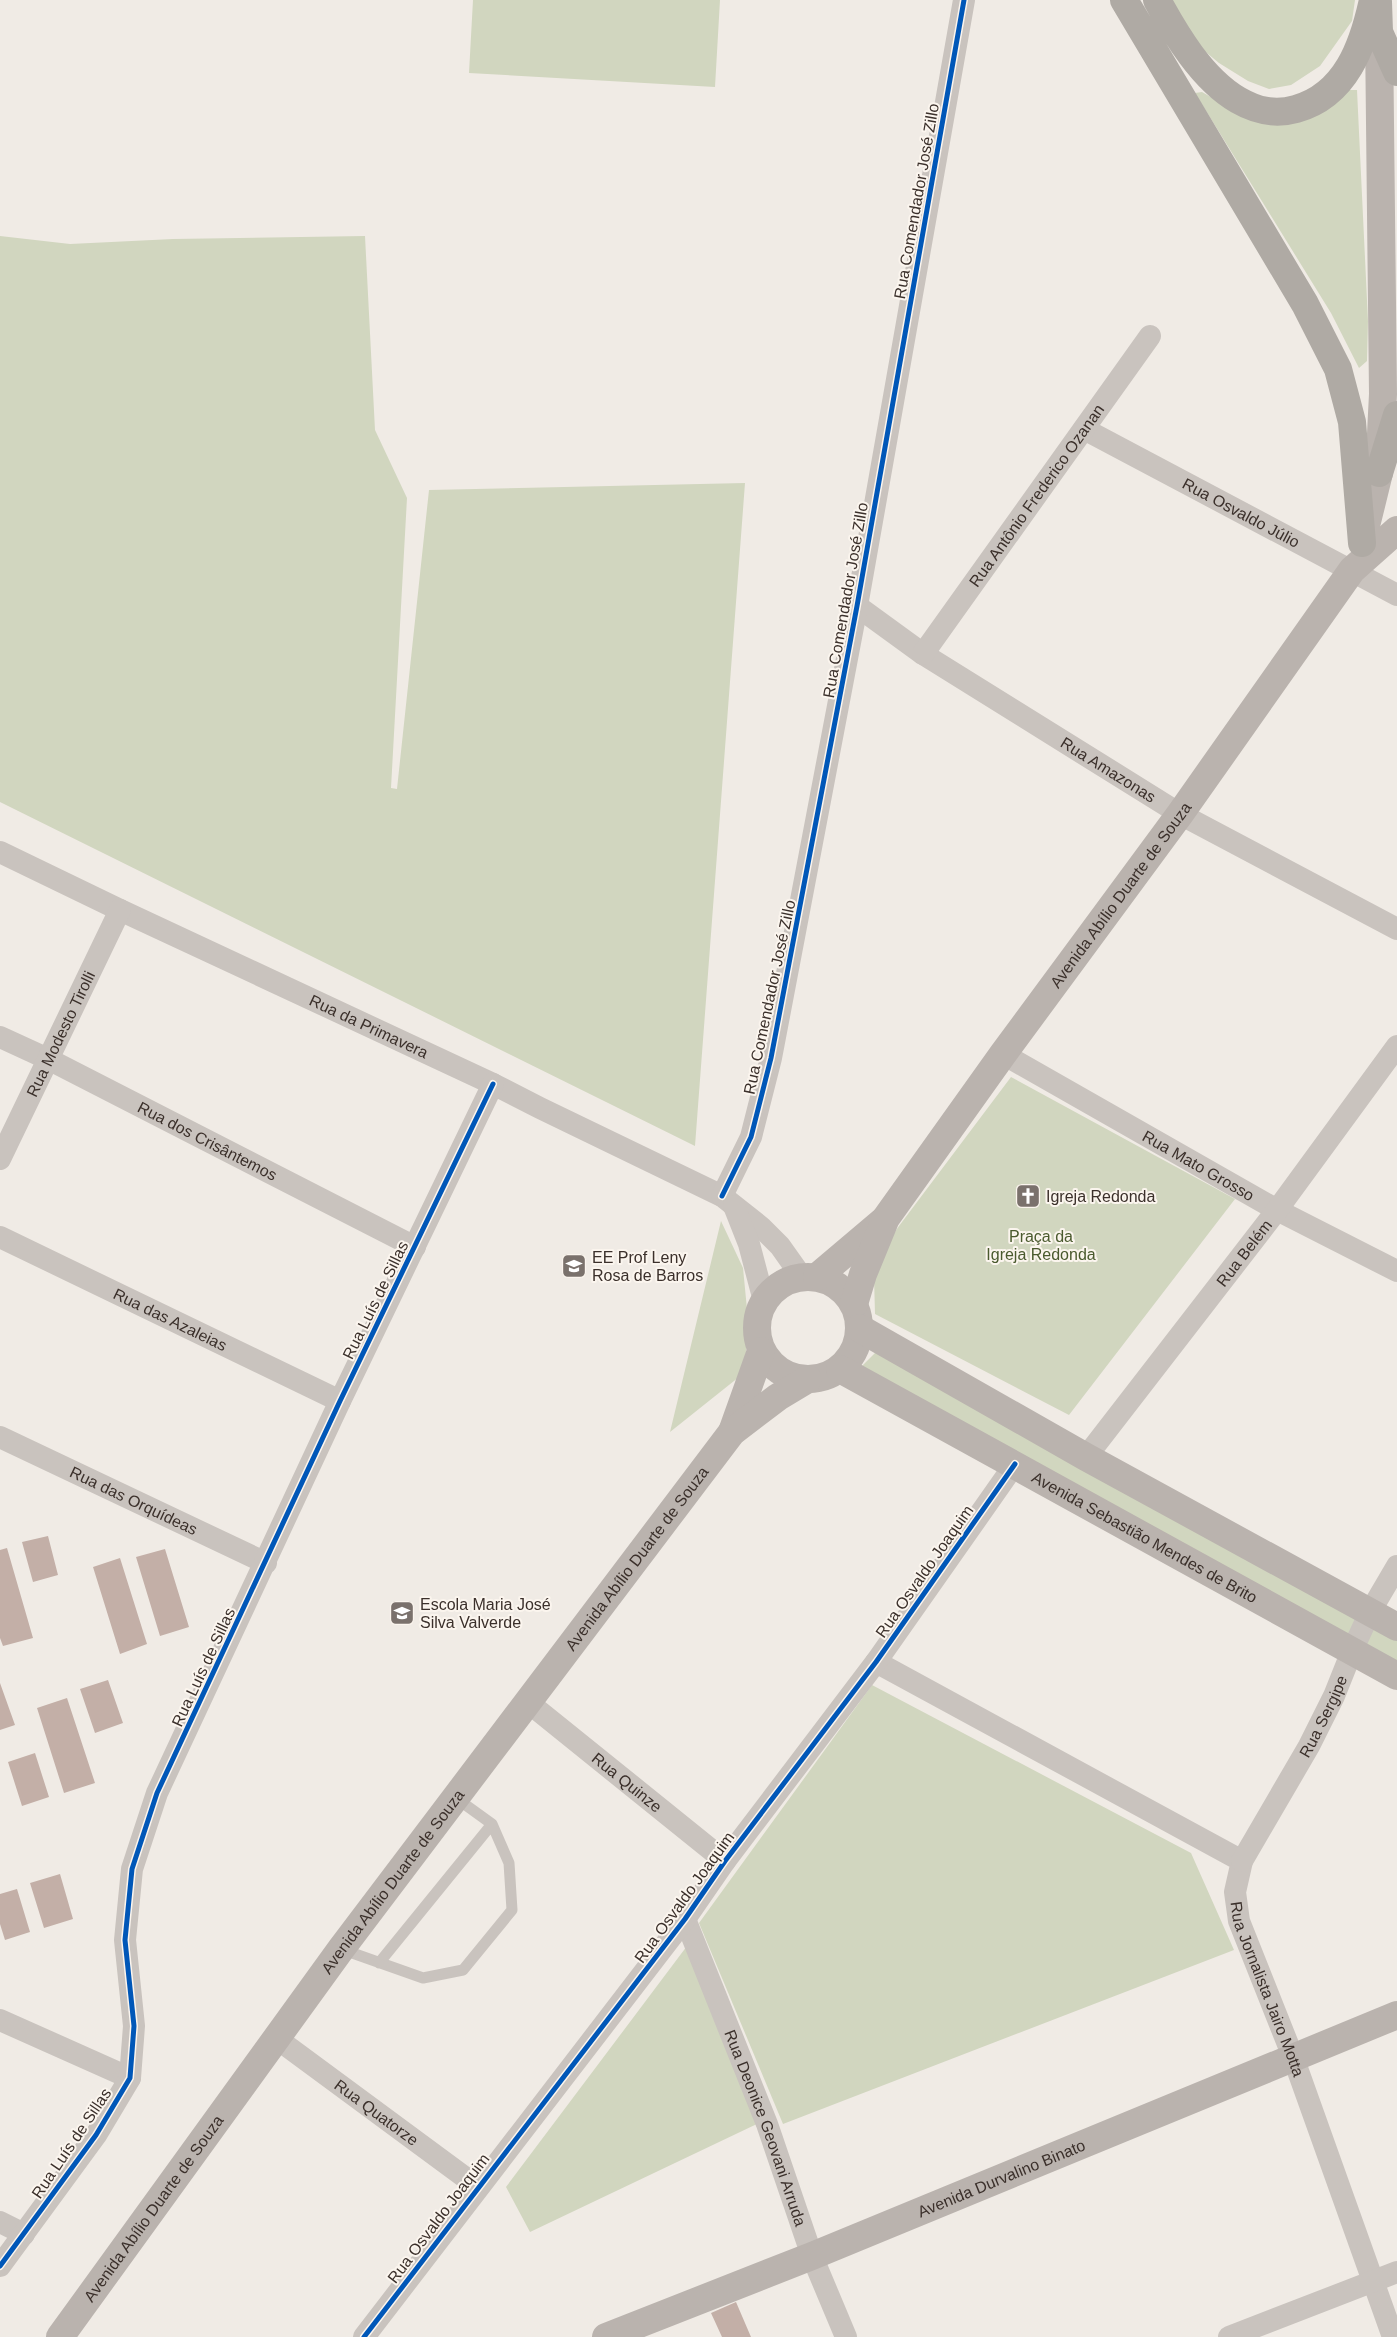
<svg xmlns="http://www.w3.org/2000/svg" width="1397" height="2337" font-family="Helvetica,sans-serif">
<rect width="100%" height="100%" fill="#f0ebe5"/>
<path fill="#d1d6bf" d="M473,0H720L715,87L469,73Z
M1172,0H1355L1352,21L1320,66L1291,85L1269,89L1248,81L1219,63L1196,44Z
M1349,90H1357L1368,321L1367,361L1359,368L1331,313L1195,93L1202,92L1230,108Z
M0,236L70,244L173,239L365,236L375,430L407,498L391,788L397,789L429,490L745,483L695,1146L0,802Z
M1011,1077L1235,1199L1069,1415L875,1314L874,1277L878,1256L899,1226Z
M721,1221L743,1268L747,1309L746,1353L739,1377L670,1432Z
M878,1350L1397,1639V1669L860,1368Z
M872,1685L1191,1853L1234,1950L783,2124L699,1923Z
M687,1946L759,2123L530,2232L506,2187Z"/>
<path fill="#c3afa7" d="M48,1536L58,1575L33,1582L22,1542Z
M7,1548L33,1638L3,1646L0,1638V1550Z
M165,1549L189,1627L160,1636L136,1557Z
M120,1558L147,1644L120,1654L93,1567Z
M108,1680L123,1723L95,1733L80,1689Z
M0,1683L15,1725L0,1730Z
M67,1698L95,1783L64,1793L37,1708Z
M35,1753L49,1797L22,1806L8,1762Z
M60,1874L73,1919L44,1928L30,1883Z
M17,1889L30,1932L5,1940L0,1924V1894Z
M736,2302L751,2337H722L711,2313Z"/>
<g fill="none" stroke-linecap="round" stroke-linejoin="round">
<path stroke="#c9c3be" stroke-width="11" d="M341,1949L423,1978L463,1970L512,1910L509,1863L492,1824L456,1798
M379,1963L492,1824"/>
<g stroke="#c9c3be" stroke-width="22">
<path id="s1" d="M1084,429L1397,595"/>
<path id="s2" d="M857,606L923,654L1180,814L1397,929"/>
<path id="s3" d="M923,654L1150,336"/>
<path id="s4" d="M0,852L120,910L493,1084L540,1108L722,1196L761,1227L780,1246L802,1277"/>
<path id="s5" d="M0,1037L48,1059L415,1247"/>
<path id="s6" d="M1003,1054L1277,1210L1397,1271"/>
<path id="s7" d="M0,1159L120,910"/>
<path d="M722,1196L751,1137L771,1058L857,606L964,0"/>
<path d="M734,1206L749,1244L764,1301"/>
<path id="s8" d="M0,1237L340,1401"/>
<path id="s9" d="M0,1437L266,1563"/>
<path id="s10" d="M1086,1457L1277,1210L1397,1046"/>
<path id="s11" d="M876,1662L1242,1861L1235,1892L1239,1921L1293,2057L1393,2337"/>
<path id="s12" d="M529,1703L725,1861"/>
<path id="s13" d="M1242,1861L1309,1746L1334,1696L1352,1651L1370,1612L1397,1566"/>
<path id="s14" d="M685,1919L767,2124L812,2256L846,2337"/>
<path d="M0,2020L130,2078"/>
<path id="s15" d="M276,2038L478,2187"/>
<path d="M0,2222L24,2234"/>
<path d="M0,2266L96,2135L130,2078L134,2026L125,1940L132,1869L157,1793L340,1401L493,1084"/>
<path d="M364,2337L685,1919L725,1861L876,1662L1015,1464"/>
<path d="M1229,2337L1397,2272"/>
</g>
<g stroke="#bab3ae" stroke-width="28">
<path d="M1363,538L1379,473L1383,394L1379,32"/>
<circle cx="808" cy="1328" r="51"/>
<path d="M817,1277L882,1222"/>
<path id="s16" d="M854,1304L863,1274L886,1218L1003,1054L1180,814L1352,570L1397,530"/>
<path d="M859,1328L1086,1457L1397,1627"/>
<path id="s17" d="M840,1369L1397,1676"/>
<path d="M732,1432L761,1351"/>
<path id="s18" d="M60,2337L341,1949L732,1432L778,1397L808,1379"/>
<path id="s19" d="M606,2337L812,2256L1397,2015"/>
</g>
<path stroke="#afaaa4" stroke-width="28" d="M1124,0L1305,304L1338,369L1352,422L1362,543
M1157,0C1176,35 1202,79 1238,100C1257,111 1275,115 1296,109C1346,95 1363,46 1373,0
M1378,2L1379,32L1397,72
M1379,473L1397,415"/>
<defs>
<path id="cycleway" d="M722,1196L751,1137L771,1058L857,606L964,0
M0,2266L96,2135L130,2078L134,2026L125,1940L132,1869L157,1793L340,1401L493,1084
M364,2337L685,1919L725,1861L876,1662L1015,1464"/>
</defs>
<use href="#cycleway" stroke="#fbf5ee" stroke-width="8"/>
<use href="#cycleway" stroke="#0057b8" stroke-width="5"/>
</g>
<defs>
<symbol id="church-square" viewBox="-11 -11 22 22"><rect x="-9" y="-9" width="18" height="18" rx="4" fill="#7a716c" stroke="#fbf5ee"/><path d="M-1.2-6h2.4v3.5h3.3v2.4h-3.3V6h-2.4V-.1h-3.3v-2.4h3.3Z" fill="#fff"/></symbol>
<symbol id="school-square" viewBox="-11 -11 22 22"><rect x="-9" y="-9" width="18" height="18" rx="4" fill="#7a716c" stroke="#fbf5ee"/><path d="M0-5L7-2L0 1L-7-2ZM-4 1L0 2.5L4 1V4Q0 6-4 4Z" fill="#fff"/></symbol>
</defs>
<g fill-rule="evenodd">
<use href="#church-square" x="1014" y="1182" width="28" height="28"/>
<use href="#school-square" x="560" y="1252" width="28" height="28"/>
<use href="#school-square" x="388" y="1599" width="28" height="28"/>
</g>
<g text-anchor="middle" stroke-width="4" stroke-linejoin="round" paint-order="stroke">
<g font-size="16" fill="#3b302b" stroke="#fbf5ee">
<text transform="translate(916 201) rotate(-80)" y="6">Rua Comendador José Zillo</text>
<text dy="6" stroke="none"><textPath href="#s3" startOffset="195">Rua Antônio Frederico Ozanan</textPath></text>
<text dy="6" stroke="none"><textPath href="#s1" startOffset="178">Rua Osvaldo Júlio</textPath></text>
<text transform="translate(845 600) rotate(-80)" y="6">Rua Comendador José Zillo</text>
<text dy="6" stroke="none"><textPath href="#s2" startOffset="300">Rua Amazonas</textPath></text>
<text dy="6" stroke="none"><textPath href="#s16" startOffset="491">Avenida Abílio Duarte de Souza</textPath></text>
<text transform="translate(769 997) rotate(-78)" y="6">Rua Comendador José Zillo</text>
<text dy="6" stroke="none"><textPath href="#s4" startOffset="408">Rua da Primavera</textPath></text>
<text dy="6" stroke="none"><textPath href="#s7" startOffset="139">Rua Modesto Tirolli</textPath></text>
<text dy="6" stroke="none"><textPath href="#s5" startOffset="232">Rua dos Crisântemos</textPath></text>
<text dy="6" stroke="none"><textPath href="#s6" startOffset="225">Rua Mato Grosso</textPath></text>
<text dy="6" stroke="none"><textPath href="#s10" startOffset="258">Rua Belém</textPath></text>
<text transform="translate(375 1300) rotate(-64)" y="6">Rua Luís de Sillas</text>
<text dy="6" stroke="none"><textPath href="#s8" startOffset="189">Rua das Azaleias</textPath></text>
<text dy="6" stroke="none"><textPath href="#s9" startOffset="148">Rua das Orquídeas</textPath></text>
<text dy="6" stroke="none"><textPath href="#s17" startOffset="348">Avenida Sebastião Mendes de Brito</textPath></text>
<text dy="6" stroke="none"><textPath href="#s18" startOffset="969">Avenida Abílio Duarte de Souza</textPath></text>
<text transform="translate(924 1571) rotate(-55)" y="6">Rua Osvaldo Joaquim</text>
<text transform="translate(203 1667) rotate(-65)" y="6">Rua Luís de Sillas</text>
<text dy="6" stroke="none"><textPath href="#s13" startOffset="166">Rua Sergipe</textPath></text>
<text dy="6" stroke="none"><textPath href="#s12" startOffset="126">Rua Quinze</textPath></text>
<text dy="6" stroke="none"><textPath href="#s18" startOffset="564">Avenida Abílio Duarte de Souza</textPath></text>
<text transform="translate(684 1897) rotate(-54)" y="6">Rua Osvaldo Joaquim</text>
<text dy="6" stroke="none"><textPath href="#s11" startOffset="551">Rua Jornalista Jairo Motta</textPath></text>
<text dy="6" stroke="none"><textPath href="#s15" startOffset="125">Rua Quatorze</textPath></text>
<text dy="6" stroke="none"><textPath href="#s14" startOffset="224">Rua Deonice Geovani Arruda</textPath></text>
<text transform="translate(71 2143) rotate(-56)" y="6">Rua Luís de Sillas</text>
<text dy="6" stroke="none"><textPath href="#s19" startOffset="426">Avenida Durvalino Binato</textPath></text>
<text dy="6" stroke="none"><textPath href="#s18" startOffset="159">Avenida Abílio Duarte de Souza</textPath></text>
<text transform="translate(438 2218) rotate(-53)" y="6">Rua Osvaldo Joaquim</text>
</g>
<g font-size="16" fill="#3b302b" stroke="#fbf5ee" text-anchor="start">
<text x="1046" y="1202">Igreja Redonda</text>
<text x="592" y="1263">EE Prof Leny<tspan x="592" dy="18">Rosa de Barros</tspan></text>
<text x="420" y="1610">Escola Maria José<tspan x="420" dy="18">Silva Valverde</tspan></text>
</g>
<g font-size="16" fill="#4a5a2e" stroke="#fbf5ee">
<text x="1041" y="1242">Praça da<tspan x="1041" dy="18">Igreja Redonda</tspan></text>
</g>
</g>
</svg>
